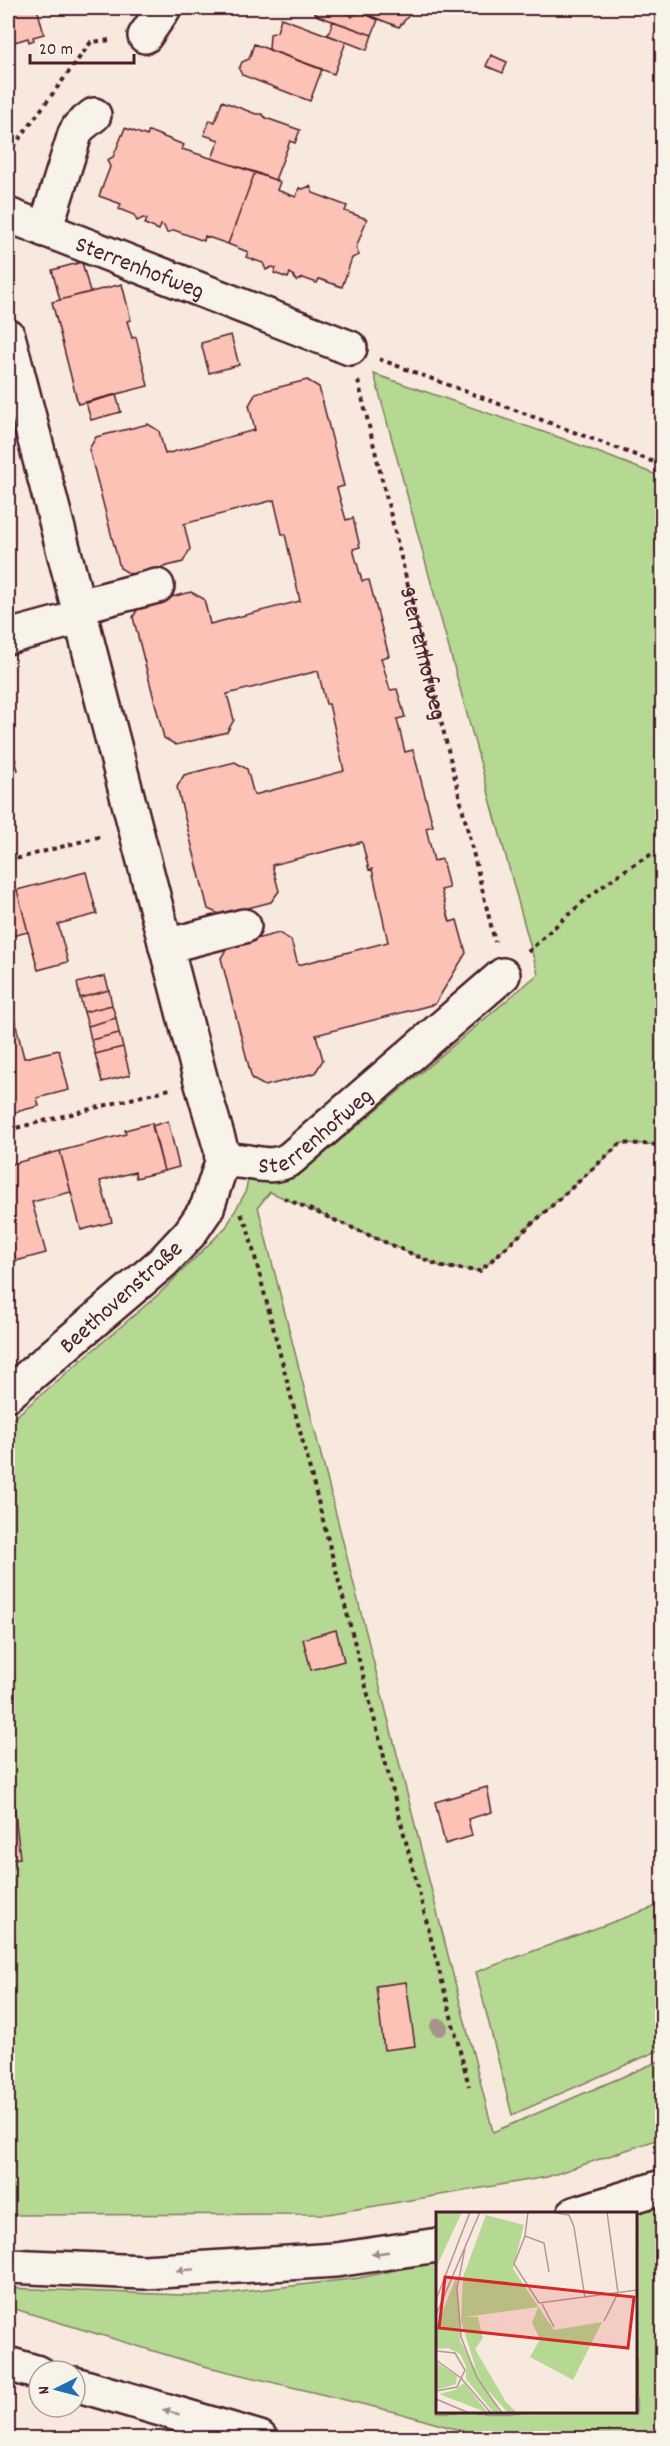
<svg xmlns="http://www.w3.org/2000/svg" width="670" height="2446" font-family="Dekko,sans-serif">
<rect width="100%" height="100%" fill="#f8e9de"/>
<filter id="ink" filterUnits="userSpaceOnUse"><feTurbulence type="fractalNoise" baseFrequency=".0167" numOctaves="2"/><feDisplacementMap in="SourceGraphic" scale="12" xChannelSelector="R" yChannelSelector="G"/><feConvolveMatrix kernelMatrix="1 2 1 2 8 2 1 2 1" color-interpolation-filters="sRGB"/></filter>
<g filter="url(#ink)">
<path fill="#b5d893" stroke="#807c5f" stroke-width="1.5" d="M374,374L561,438L662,477V1145L621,1143L480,1271L442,1267L270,1192L258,1207L493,2132L662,2060V2138L547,2177L328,2214L8,2215V1423L160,1293L226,1227L245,1193L249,1176L299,1175L538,974Z
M662,1904V2049L512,2115L476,1972Z
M662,2206V2438H487L399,2413L200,2365L8,2307V2288L207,2296L359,2278L437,2261L438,2412H636V2214Z"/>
<path fill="#fcc2b5" stroke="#4a1f2b" stroke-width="1.5" d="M8,8H37L44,34L33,37L34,40L29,42L28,38L8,44Z
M310,8H343L352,17L358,11L378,20L372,35L318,16Z
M343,8H415L399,27L358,11L352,17Z
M281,18L346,42L334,74L269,50L270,34L277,32Z
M333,21L372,35L367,50L328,35Z
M254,44L322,69L310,101L242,75L239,69L242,62L249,59Z
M491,55L507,62L503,73L486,66Z
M222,101L256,114H262L266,118L300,130L295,143L290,141L275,180L212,158L219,140L204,135L210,120L215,122Z
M125,128L147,136L149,131L184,145L182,149L255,172L228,244L205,236L204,241L174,230L167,233L164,226L161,225L159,230L145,224L147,219L143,218L137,221L134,215L119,209L121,204L99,196L110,167L107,160L113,157Z
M255,172L280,182L277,190L296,197L299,188L303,189L310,186L313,193L347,206L345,211L367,219L356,248L359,255L352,258L342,287L319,279L317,283L303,278L296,281L293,275L290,273L288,278L274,273L276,268L272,267L266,270L263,263L246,257L248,252L228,244Z
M82,262L90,292L60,300L52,270Z
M122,284L131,320L127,321L132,338L136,337L148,386L78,404L52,302Z
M231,335L239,365L209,373L201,343Z
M307,380L319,387L344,486L337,488L346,520L353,518L360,547L353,549L362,581L369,580L389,656L381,658L390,690L397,689L405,717L397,719L405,752L413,750L433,826L426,828L434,861L442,859L449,888L441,890L450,922L457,920L466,953L435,1004L316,1035L323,1060L315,1073L265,1086L252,1079L221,958L228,946L279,933L291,940L298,965L388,942L372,869L369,870L362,842L272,865L279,891L271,902L221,915L208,909L177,787L184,775L235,762L247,769L254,795L344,771L329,704H326L318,671L227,694L234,720L227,732L176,745L164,738L133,617L140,605L191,592L204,599L210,624L300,601L285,534H282L274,500L184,524L190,549L183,562L132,575L120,568L89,449L96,437L148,424L159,431L165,454L255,430L249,405L256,393Z
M116,395L121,412L91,420L86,403Z
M8,732L18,770L8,773Z
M86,872L97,914L58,924L68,962L38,970L17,890Z
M17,890L28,932L8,937V892Z
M105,976L109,990L80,998L77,983Z
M109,990L112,1005L84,1012L80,998Z
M112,1005L116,1018L88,1026L84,1012Z
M14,1017L24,1058L59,1050L69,1090L37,1098L39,1106L8,1114V1018Z
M116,1018L119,1033L91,1040L88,1026Z
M119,1033L123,1047L95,1054L91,1040Z
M123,1047L130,1075L102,1082L95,1054Z
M168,1121L179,1167L164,1171L152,1126Z
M152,1123L164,1171L136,1178L135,1172L100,1181L112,1222L81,1230L60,1151L126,1134L125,1130Z
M60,1151L71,1192L32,1202L46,1253L16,1261L8,1228V1165Z
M336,1630L344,1661L311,1670L303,1639Z
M487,1787L492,1812L468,1819L472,1836L445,1844L435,1802Z
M14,1803L20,1858L8,1859V1804Z
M406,1982L415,2046L384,2050L376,1986Z"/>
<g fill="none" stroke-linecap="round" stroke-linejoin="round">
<defs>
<g id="minor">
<path d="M145,36L164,8"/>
<path id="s2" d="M8,215L350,348"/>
<path d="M45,230L75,134L79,127L94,115"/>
<path d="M8,336L201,1081L221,1149L222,1162L207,1208L190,1233L163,1262L8,1394"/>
<path d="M79,606L157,586"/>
<path d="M8,637L82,617"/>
<path d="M166,946L244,926"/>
<path id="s3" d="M222,1162C246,1156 268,1173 290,1159L503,975"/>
</g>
<path id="highway" d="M574,2214L662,2187
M8,2266L144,2272L336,2260L438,2245
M8,2364L39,2373
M75,2384L260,2438"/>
</defs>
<use href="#minor" stroke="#4a1f2b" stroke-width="38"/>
<use href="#highway" stroke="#4a1f2b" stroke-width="38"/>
<g stroke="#4a1f2b" stroke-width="4" stroke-dasharray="4.5 4.5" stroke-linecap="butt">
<path d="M8,154L91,42L111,40"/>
<path d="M379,359L662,465"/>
<path id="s1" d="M358,381L495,942"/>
<path d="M8,861L102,836"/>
<path d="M528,952C568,914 612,873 662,849"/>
<path d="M8,1130L170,1089"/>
<path d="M284,1198L442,1267L480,1271L621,1143L662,1145"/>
<path d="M241,1214L247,1226L469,2086"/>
</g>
<use href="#minor" stroke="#f7f3e8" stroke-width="33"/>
<use href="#highway" stroke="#f7f3e8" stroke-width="33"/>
</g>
<circle fill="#a7938a" cx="439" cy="2027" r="9"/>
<defs><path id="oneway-solid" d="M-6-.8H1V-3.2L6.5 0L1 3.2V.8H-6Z" transform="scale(1.5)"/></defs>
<g fill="#a0898a">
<use href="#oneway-solid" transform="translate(380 2253) rotate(172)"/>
<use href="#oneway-solid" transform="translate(185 2270) rotate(176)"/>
<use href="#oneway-solid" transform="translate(171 2412) rotate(-164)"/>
</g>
</g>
<g text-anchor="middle" stroke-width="6" stroke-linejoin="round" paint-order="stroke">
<g font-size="24" fill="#4a1f2b" stroke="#f7f3e8">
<text dy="8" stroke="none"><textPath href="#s2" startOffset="142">Sterrenhofweg</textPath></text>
<text dy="8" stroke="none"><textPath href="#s1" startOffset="280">Sterrenhofweg</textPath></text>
<text dy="8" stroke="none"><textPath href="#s3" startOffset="105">Sterrenhofweg</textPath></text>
<text transform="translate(120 1296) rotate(-42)" y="8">Beethovenstraße</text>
</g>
</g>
<g transform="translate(436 2212)">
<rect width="201" height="201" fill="#f8e9de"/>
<path d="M0,0H26L0,56ZM50,3L88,13L77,57L118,118L166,110L137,168L94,145L104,127L96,111L102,95L29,105H42L47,126L39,137L70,190L81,201H72L50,176L40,157L25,109L27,65ZM21,63L24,129L64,201H58L30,167V154L24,142L12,136L0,137V116ZM0,150L21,164L20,172L0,178ZM28,171L52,201L3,182L19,178Z" fill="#b5d893"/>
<path fill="none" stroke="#b29896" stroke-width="1.5" d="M92,0L89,24L78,52L103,91L201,78M115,0L133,3M171,0L182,81M133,3L138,15L149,86M89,24L108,31L113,60M29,36L21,77L25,125L41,166L66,201M0,88L34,0M106,92L118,115M0,103L44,0M168,109L182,81M0,139L19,141L29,158L21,175L0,179M0,148L25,166L55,201M0,187L33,201"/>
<path fill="#d62828" fill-opacity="0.15" stroke="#d62828" stroke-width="3" d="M9,65L198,85L192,136L3,116Z"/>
<rect width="201" height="201" fill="none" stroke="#4a1f2b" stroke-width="3"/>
</g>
<rect width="670" height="2446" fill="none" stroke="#f7f3e8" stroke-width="30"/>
<rect x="15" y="15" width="640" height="2416" fill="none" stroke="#4a1f2b" stroke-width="2" filter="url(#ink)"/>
<g transform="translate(57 2389) rotate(264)"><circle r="28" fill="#f7f3e8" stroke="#b29e9c" stroke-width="1.5"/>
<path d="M0-4.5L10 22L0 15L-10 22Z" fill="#1f6fb2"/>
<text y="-9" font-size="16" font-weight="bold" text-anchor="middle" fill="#4a1f2b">N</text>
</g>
<path d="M30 54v9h104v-9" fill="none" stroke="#4a1f2b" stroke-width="3"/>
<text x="39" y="54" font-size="18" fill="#4a1f2b" stroke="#f7f3e8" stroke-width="4.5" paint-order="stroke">20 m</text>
</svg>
